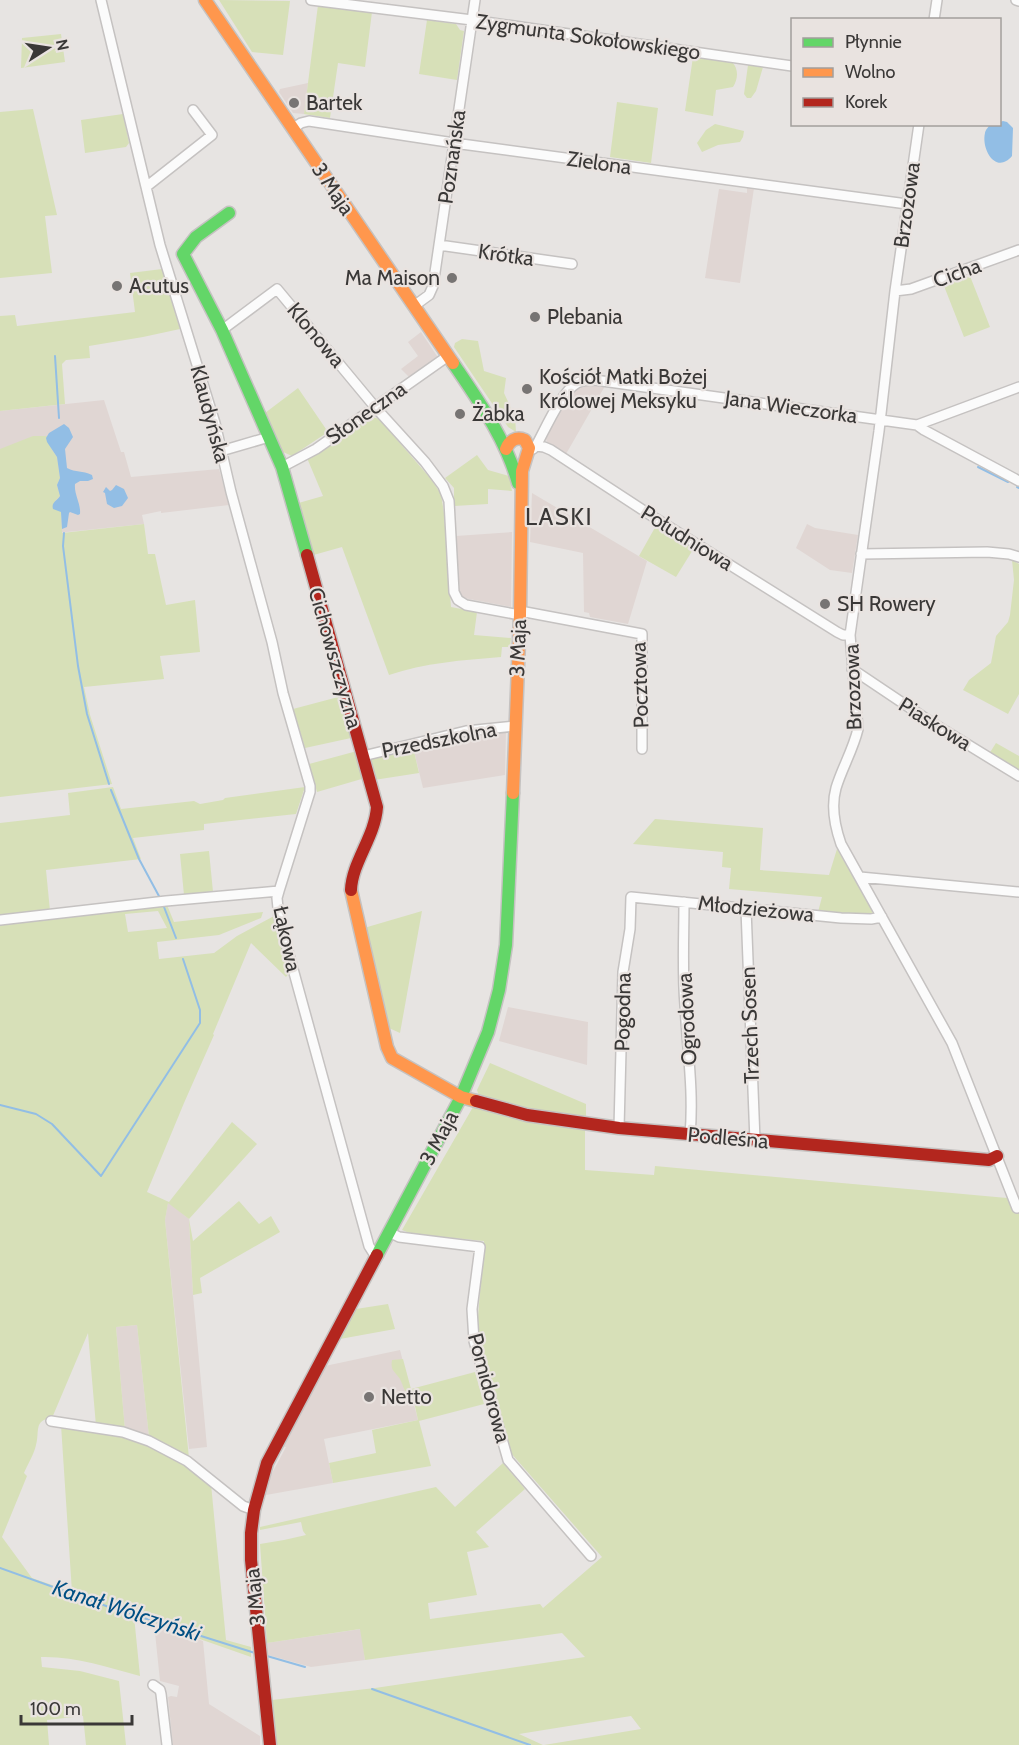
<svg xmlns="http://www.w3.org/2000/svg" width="1019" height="1745" font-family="Cabin,sans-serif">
<rect width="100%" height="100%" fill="#e7e4e2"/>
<path fill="#e0d6d3" d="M308,83L304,114L293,113L279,92L280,89Z
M747,188H754L740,283L705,278L719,189L747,193Z
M421,332L439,359L415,376L414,374L409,377L401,369L418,356L408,342Z
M586,383L605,386L566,454L547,442L546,439L550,432L547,430L575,388Z
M104,400L121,452H124L131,477L219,469L229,505L161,513V511L142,515L144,524L0,539V411Z
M532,493L647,561L628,624L590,617L589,613L584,612L583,553L530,542Z
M807,524L815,528L858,535L852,573L830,570L796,548Z
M512,532L511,607L464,598L460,594L456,536Z
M506,730L505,775L423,788L413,747L487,732Z
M508,1007L588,1022L587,1065L499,1041Z
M168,1202L189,1219L193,1295L207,1447L189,1449L165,1220Z
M137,1325L149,1437L125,1430L116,1327Z
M400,1350L418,1420L324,1439L333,1483L266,1495L271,1475L286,1447H284L325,1366Z
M154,1623L203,1641L209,1704L260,1736V1745H173L168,1697L171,1696L177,1697L179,1686L160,1681Z
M361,1629L365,1660L311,1667L268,1655L267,1643Z"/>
<path fill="#d7e0b8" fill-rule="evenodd" d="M219,0L290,1L283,55L252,52Z
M318,5L372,12L365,67L338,63L330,118L304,114Z
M427,20L456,24L460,30L464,31L457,80L419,74Z
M61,34L65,62L21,68L22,38Z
M693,57L732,62C739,69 738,79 733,87L716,90L713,116L685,111Z
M748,65L763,67L756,91L751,98H747L744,94Z
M617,102L658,108L651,163L610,157Z
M33,109L57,215L45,216L52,273L0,278V112Z
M123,114L129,143L126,147L85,153L81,120Z
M715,124L744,131L743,137L740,142L718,145L702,152L697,143L706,130Z
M162,269L180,329L143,337L89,346L90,358L66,360L62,364L65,404L0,411V316L15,315L17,326L135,312L130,273Z
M970,276L990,327L964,337L944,286Z
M462,339L478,341L484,371L506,378L504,393L515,417L516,432L508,427L454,347L455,343Z
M298,388L328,432L292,456L283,452L265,413Z
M370,416L379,419L431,479L441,494L444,513L451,607L477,612L474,635L511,638L510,647H502L501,657C463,660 424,663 389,675L342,547L310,556L295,504L323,496L307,458Z
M33,436H47L52,450L57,457L60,478L57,485L60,496L55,501L61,512L62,533L144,524L148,554H155L166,605L195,600L200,652L160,656L164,679L84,687L90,715L112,784L0,797V449Z
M477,455L488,470L509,476L512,491L488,489V504L454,506V488L445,478Z
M657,524L694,548L676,577L639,556Z
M1012,560L1019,564V694L1008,714L963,690L969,680L991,663L996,636L1008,622L1010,615L1014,580Z
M342,696L353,734L350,735L351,738L305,748L293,709Z
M996,743L1019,756V772L989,754Z
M413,747L419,773L374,780L367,758Z
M357,751L365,778L317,792L309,764Z
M113,787L121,809L194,801L200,804L223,800L225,798L305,787L296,814L204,824V830L133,838L141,859L46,870L50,911L0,916V823L70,815L68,793Z
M655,819L763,828L760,870L829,875L837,849L873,911L871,916L818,912L822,897L729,889L731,868L722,867L723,852L633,844Z
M209,851L213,892L184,895L180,854Z
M167,905L174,922L263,912L261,918L219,935L157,942L159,959L214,953L237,936L274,916L290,972L286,977L251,943L213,1034L214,1035L184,1103L147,1192L169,1202L232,1122L257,1144L189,1219L193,1241L239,1201L259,1224L271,1216L280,1232L200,1278L202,1293L193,1295L189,1219L168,1203L165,1220L189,1458L149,1437L137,1325L116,1327L125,1430L96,1426L88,1333L52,1418C33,1420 40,1432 36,1445C34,1454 28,1464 24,1473L27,1476L2,1537L32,1578L72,1592L61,1425L126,1435L171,1454L211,1484L226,1640L251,1647V1657L134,1616L140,1676C107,1667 74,1656 41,1657L42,1667L80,1671L119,1681L126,1745H86L83,1716L47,1720L49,1745H0V924ZM158,911L167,928L128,932L125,914Z
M422,911L400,1033L389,1028L364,928Z
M490,1063L586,1104V1119L532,1110L479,1096L477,1090Z
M473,1107L516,1119L585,1129V1170L654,1175L655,1166L1007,1198L1013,1210L1019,1208V1745H544L641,1729L631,1716L519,1734L543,1745H277L272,1700L375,1688L585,1657L562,1633L365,1660L360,1629L267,1643L260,1544L284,1540L306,1535L303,1531L301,1522L260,1530V1527L436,1487L455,1507L503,1463L525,1489L476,1532L489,1547L467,1552L477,1595L428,1603L430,1619L540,1604L543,1608L602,1557L510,1452L477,1330L484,1241L412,1234L402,1230Z
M388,1304L395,1329L340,1339L356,1309Z
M403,1359L411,1389L475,1372L484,1404L419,1421L431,1466L333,1483L329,1463L376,1453L372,1430L418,1420L412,1393L408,1394C403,1389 403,1385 400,1379C395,1371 390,1371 392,1360Z"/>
<path fill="#92bee5" d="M1003,121L1007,122L1013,128L1012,156C996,175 981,149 985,133C985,131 988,127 990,125L1000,124V122Z
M64,424L69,428L73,437L65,449L67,468C76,473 82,470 92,475L93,479L88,481H80L75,484C74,495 81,503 80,514L78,515L70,512L69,513L67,527L62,529L61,512L53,509C51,502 57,501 60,496L57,485L60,478L57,457L47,442L46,438L49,433Z
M116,485L124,489L128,498L122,506L114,508L107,504L105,493L103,492L106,487L110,491L112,490Z"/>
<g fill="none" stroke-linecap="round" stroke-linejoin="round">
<path stroke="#92bee5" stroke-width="2" d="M55,356L59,418
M978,467L1008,482
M1017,487L1019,488
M64,533L63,546L78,666L87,714L109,784
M111,790L139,859L160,898
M164,907L176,938
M0,1105L36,1114L52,1124L101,1176L200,1023V1010L183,959
M0,1568L109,1607L255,1653
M267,1656L305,1667
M372,1689L530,1745"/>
<defs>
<path id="street" d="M101,0L160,245L215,423L231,492L272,642L283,693L310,786V792L279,891L277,898L279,918L369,1246L376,1257
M311,0L472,20L792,66
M1016,0L1019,1
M934,20L937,0
M919,124L895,291L879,431L850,635L858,729C853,750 842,768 836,788C831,806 835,827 841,844L952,1043L1017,1208
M292,129L301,123L309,121L454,143L907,204
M146,187L212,135L193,110
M439,245L572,264
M895,291L911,289L1019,250
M414,306L429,295L433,286L475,0
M222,330L277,289L375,407L425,462L443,486L449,501L454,592L458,600L466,605L520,615
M917,425L924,430L1019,481
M536,446C545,430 561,392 577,383C583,380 589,380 595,380L917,425L1019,387
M533,449L536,446L544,447L551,450L655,518L837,632L843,635H850
M221,451L269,437
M282,467L316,449L448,356
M861,554L987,552L1009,554L1019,557
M520,611L642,634V749
M852,669L931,722L1019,776
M363,756L466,731L516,726
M860,877L1019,892
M684,902C684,936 682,971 685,1005C687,1048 694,1091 690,1135
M746,909L755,1141
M0,920L166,901L279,891
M619,1128L623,972L630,929L631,897L841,918L871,919L882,917
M389,1232L399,1237L480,1247L472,1309L474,1341L508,1460L591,1556
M51,1421L123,1432L149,1441L187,1461L243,1506L254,1510
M153,1685L160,1690L161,1694L167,1745"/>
<path id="fast" d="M229,213L196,237L183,254L222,330L282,467L307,555
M453,363C478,400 506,439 518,483
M377,1255L461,1097L488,1032L499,990L506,945L513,793"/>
<path id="slow" d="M205,0L453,363
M506,449C509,441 516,436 525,440L529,448L522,471L520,615L513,793
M351,890L387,1047L392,1058L461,1097L476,1101"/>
<path id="jam" d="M307,555L377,807C375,837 352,862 351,890
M476,1101L527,1115L619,1128L989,1160L997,1156
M270,1745L251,1560V1533L254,1510L267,1463L377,1255"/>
</defs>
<use href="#street" stroke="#c5c2c1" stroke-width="12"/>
<use href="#fast" stroke="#c5c2c1" stroke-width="15"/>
<use href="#slow" stroke="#c5c2c1" stroke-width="15"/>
<use href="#jam" stroke="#c5c2c1" stroke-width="15"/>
<use href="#street" stroke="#fbfbfb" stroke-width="9"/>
<use href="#fast" stroke="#63d668" stroke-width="12"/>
<use href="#slow" stroke="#ff974d" stroke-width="12"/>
<use href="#jam" stroke="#b3261e" stroke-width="12"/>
</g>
<g fill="#777473" stroke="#e9e3e0" stroke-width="2">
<circle cx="294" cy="103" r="6"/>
<circle cx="452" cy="278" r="6"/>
<circle cx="117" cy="286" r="6"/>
<circle cx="535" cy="317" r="6"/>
<circle cx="527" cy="389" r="6"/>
<circle cx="460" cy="414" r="6"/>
<circle cx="825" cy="604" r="6"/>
<circle cx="369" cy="1397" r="6"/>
</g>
<g text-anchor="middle" stroke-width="4.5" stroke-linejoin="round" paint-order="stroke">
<g font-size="21" fill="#3a3837" stroke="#e9e3e0">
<text transform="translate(588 37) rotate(8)" y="7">Zygmunta Sokołowskiego</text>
<text transform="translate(452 157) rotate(-82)" y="7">Poznańska</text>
<text transform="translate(599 163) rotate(8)" y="7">Zielona</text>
<text transform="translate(333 189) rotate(56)" y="7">3 Maja</text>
<text transform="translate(907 205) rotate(-82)" y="7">Brzozowa</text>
<text transform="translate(506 255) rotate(8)" y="7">Krótka</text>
<text transform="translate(957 273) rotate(-20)" y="7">Cicha</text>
<text transform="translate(316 335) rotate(50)" y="7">Klonowa</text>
<text transform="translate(791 407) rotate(8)" y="7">Jana Wieczorka</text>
<text transform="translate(366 413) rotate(-35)" y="7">Słoneczna</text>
<text transform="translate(210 414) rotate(75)" y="7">Klaudyńska</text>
<text transform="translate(687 538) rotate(32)" y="7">Południowa</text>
<text transform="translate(518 648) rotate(-88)" y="7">3 Maja</text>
<text transform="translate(335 658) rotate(74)" y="7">Cichowszczyzna</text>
<text transform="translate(640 685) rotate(-92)" y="7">Pocztowa</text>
<text transform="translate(853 687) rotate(-92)" y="7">Brzozowa</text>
<text transform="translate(935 724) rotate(32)" y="7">Piaskowa</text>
<text transform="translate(439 740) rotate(-11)" y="7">Przedszkolna</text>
<text transform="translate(756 909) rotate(6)" y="7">Młodzieżowa</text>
<text transform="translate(287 939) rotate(78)" y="7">Łąkowa</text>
<text transform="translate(623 1012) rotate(-89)" y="7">Pogodna</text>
<text transform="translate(687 1019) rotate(-93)" y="7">Ogrodowa</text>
<text transform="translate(750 1025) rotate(-92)" y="7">Trzech Sosen</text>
<text transform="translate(439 1138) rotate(-62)" y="7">3 Maja</text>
<text transform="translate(728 1138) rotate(5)" y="7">Podleśna</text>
<text transform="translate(489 1388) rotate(75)" y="7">Pomidorowa</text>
<text transform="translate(255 1597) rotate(-96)" y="7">3 Maja</text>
</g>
<g font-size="21" fill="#3a3837" stroke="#e9e3e0" text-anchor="start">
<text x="306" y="110">Bartek</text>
<text x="440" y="285" text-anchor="end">Ma Maison</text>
<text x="129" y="293">Acutus</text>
<text x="547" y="324">Plebania</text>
<text x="539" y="384">Kościół Matki Bożej<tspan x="539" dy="24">Królowej Meksyku</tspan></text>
<text x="472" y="421">Żabka</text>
<text x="837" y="611">SH Rowery</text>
<text x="381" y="1404">Netto</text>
</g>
<g font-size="22" font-style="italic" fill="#004f83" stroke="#e9e3e0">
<text transform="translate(127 1610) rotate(18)" y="8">Kanał Wólczyński</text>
</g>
<g font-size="24" letter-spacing="1.5" fill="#3a3837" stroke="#e9e3e0">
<text x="559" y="525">LASKI</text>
</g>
</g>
<rect x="791" y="18" width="210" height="108" fill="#e9e3e0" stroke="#a39f9c" stroke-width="1.5"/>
<rect x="803" y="38" width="30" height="9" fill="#63d668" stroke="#a39f9c" stroke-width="1.5"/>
<text x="845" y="48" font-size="18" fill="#3a3837">Płynnie</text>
<rect x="803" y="68" width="30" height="9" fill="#ff974d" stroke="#a39f9c" stroke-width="1.5"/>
<text x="845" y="78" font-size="18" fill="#3a3837">Wolno</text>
<rect x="803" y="98" width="30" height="9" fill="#b3261e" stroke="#a39f9c" stroke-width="1.5"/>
<text x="845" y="108" font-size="18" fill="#3a3837">Korek</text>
<g transform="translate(48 48) rotate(78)" stroke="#e9e3e0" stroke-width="4.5" paint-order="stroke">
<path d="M0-4.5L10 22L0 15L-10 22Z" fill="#3a3837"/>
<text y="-9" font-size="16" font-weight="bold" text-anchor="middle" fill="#3a3837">N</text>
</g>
<path d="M21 1715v9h111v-9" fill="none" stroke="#3a3837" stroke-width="3"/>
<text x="30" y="1715" font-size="18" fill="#3a3837" stroke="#e9e3e0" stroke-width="4.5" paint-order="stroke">100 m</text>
</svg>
